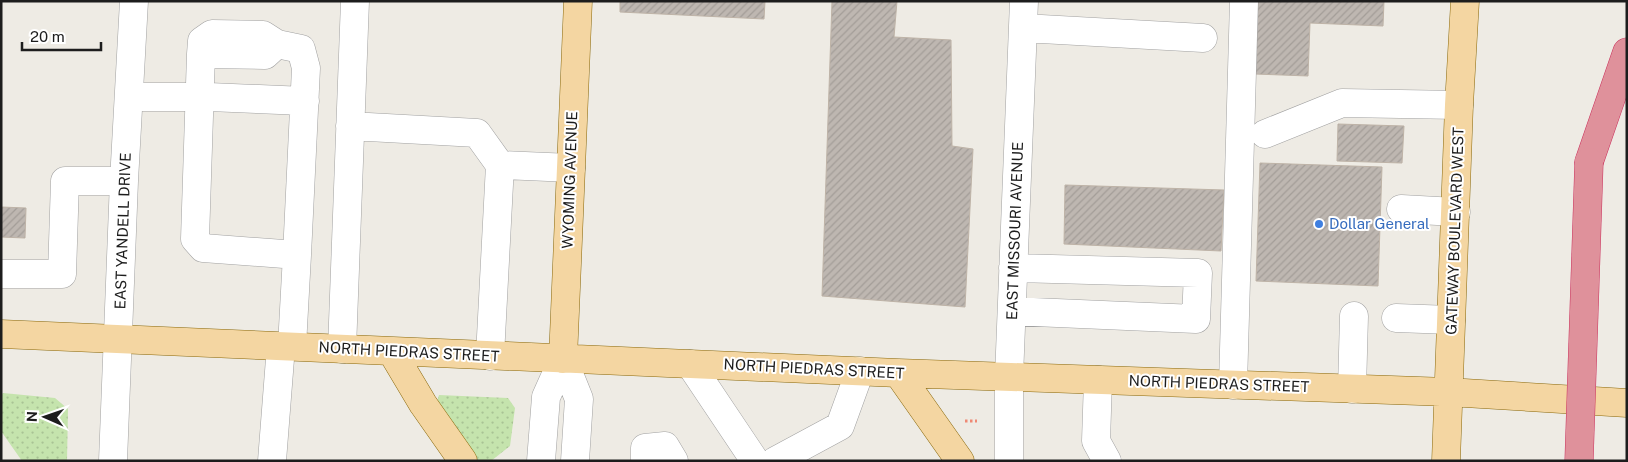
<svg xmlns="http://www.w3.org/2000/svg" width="1628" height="462" font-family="'Public Sans',sans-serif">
<defs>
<pattern id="garden-dots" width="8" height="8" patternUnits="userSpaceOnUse" patternTransform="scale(1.25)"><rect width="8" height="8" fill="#c5e4ad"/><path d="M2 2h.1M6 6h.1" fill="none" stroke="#a9c394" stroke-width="1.8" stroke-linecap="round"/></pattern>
<pattern id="building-hatch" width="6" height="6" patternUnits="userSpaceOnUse" patternTransform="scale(1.25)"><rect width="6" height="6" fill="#beb7b1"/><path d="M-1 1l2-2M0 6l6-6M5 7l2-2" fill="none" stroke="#a39d98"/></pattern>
</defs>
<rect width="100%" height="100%" fill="#eeebe4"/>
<path fill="url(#garden-dots)" d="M3,393L55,398L68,409L67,461H22L1,431V396Z
M439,395L508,398L515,408L510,446L491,461H476L437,402Z"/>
<path fill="url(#building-hatch)" stroke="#beb3a7" d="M620,1H765L764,19L620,12Z
M832,1H897L894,37L951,40L952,146L973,149L965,307L822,296Z
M1258,1H1384L1383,26L1310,23L1308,76L1255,74Z
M1338,124L1404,126L1402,163L1337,161Z
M1260,163L1382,167L1378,286L1256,281Z
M1065,185L1224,190L1221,251L1064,244Z
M1,207L26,208L25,238L1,237Z"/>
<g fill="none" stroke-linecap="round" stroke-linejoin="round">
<defs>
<path id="minor" d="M1023,28L1203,38
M212,34L263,35L277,44L301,49L306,68L297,255L203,248L195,239L201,54L202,41Z
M201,54L265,55L277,44
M130,97H209L305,101
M350,126L477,133L500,165
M1265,134L1342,103L1459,105
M1401,209L1456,212
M1,274H62L65,181H124
M1012,311L1196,319L1198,273L1013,268
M1396,318L1451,320
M292,346L297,255
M342,349L355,1
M490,356L500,165L571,168
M563,359L579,399L575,461
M690,364L755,461
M1098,380L1096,441L1107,461
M1233,385L1244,1
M1352,389L1354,316
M113,461L124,181L134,1
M272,461L281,346
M541,461L546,397L563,359
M645,461V448L665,446L674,461
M775,461L840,426L860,371
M1009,461V377L1024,1"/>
<path id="major" d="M1,334L898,373L1448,392L1627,403
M392,352L423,404L463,461
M563,359L578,1
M898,373L960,461
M1446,461L1459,105L1465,1"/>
<path id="highway" d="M1589,162L1627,52"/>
</defs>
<use href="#minor" stroke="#a1a1a1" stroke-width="29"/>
<use href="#major" stroke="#8a690c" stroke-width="29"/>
<use href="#highway" stroke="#ca325d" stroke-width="29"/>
<path stroke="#ee8974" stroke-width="3" stroke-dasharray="2.5 2.5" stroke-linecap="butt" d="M965,421H977"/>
<use href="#minor" stroke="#fff" stroke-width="28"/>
<use href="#major" stroke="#f4d6a2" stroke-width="28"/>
<use href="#highway" stroke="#df919b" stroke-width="28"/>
<defs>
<path id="highway-bridge" d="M1579,461L1589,162"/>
</defs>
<use href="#highway-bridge" stroke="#ca325d" stroke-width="29" stroke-linecap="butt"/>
<use href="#highway-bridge" stroke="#df919b" stroke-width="28"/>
</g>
<circle fill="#3f7fe0" stroke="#fff" stroke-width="2" cx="1319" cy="224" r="5"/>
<g text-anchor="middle" stroke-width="4" stroke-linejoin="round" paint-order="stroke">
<g font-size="15" fill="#1d1d1d" stroke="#fff">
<text transform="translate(570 180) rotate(-88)" y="5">WYOMING AVENUE</text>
<text transform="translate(123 231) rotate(-88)" y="5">EAST YANDELL DRIVE</text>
<text transform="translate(1015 231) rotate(-88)" y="5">EAST MISSOURI AVENUE</text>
<text transform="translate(1455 231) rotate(-88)" y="5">GATEWAY BOULEVARD WEST</text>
<text transform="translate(409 352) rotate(3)" y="5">NORTH PIEDRAS STREET</text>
<text transform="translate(814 369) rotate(3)" y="5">NORTH PIEDRAS STREET</text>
<text transform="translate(1219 384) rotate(2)" y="5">NORTH PIEDRAS STREET</text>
</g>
<g font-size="15" fill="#366cbe" stroke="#fff" text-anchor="start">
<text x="1329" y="229">Dollar General</text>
</g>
</g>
<rect width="1628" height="462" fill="none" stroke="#1d1d1d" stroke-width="5"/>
<g transform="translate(45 417) rotate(272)" stroke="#ffffff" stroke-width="4" paint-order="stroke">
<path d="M0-4L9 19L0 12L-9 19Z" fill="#1d1d1d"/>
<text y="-8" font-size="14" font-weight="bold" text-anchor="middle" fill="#1d1d1d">N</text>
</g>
<path d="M22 42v8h79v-8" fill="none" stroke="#1d1d1d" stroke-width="2.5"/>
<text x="30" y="42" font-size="15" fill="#1d1d1d" stroke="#ffffff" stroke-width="4" paint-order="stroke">20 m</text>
</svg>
